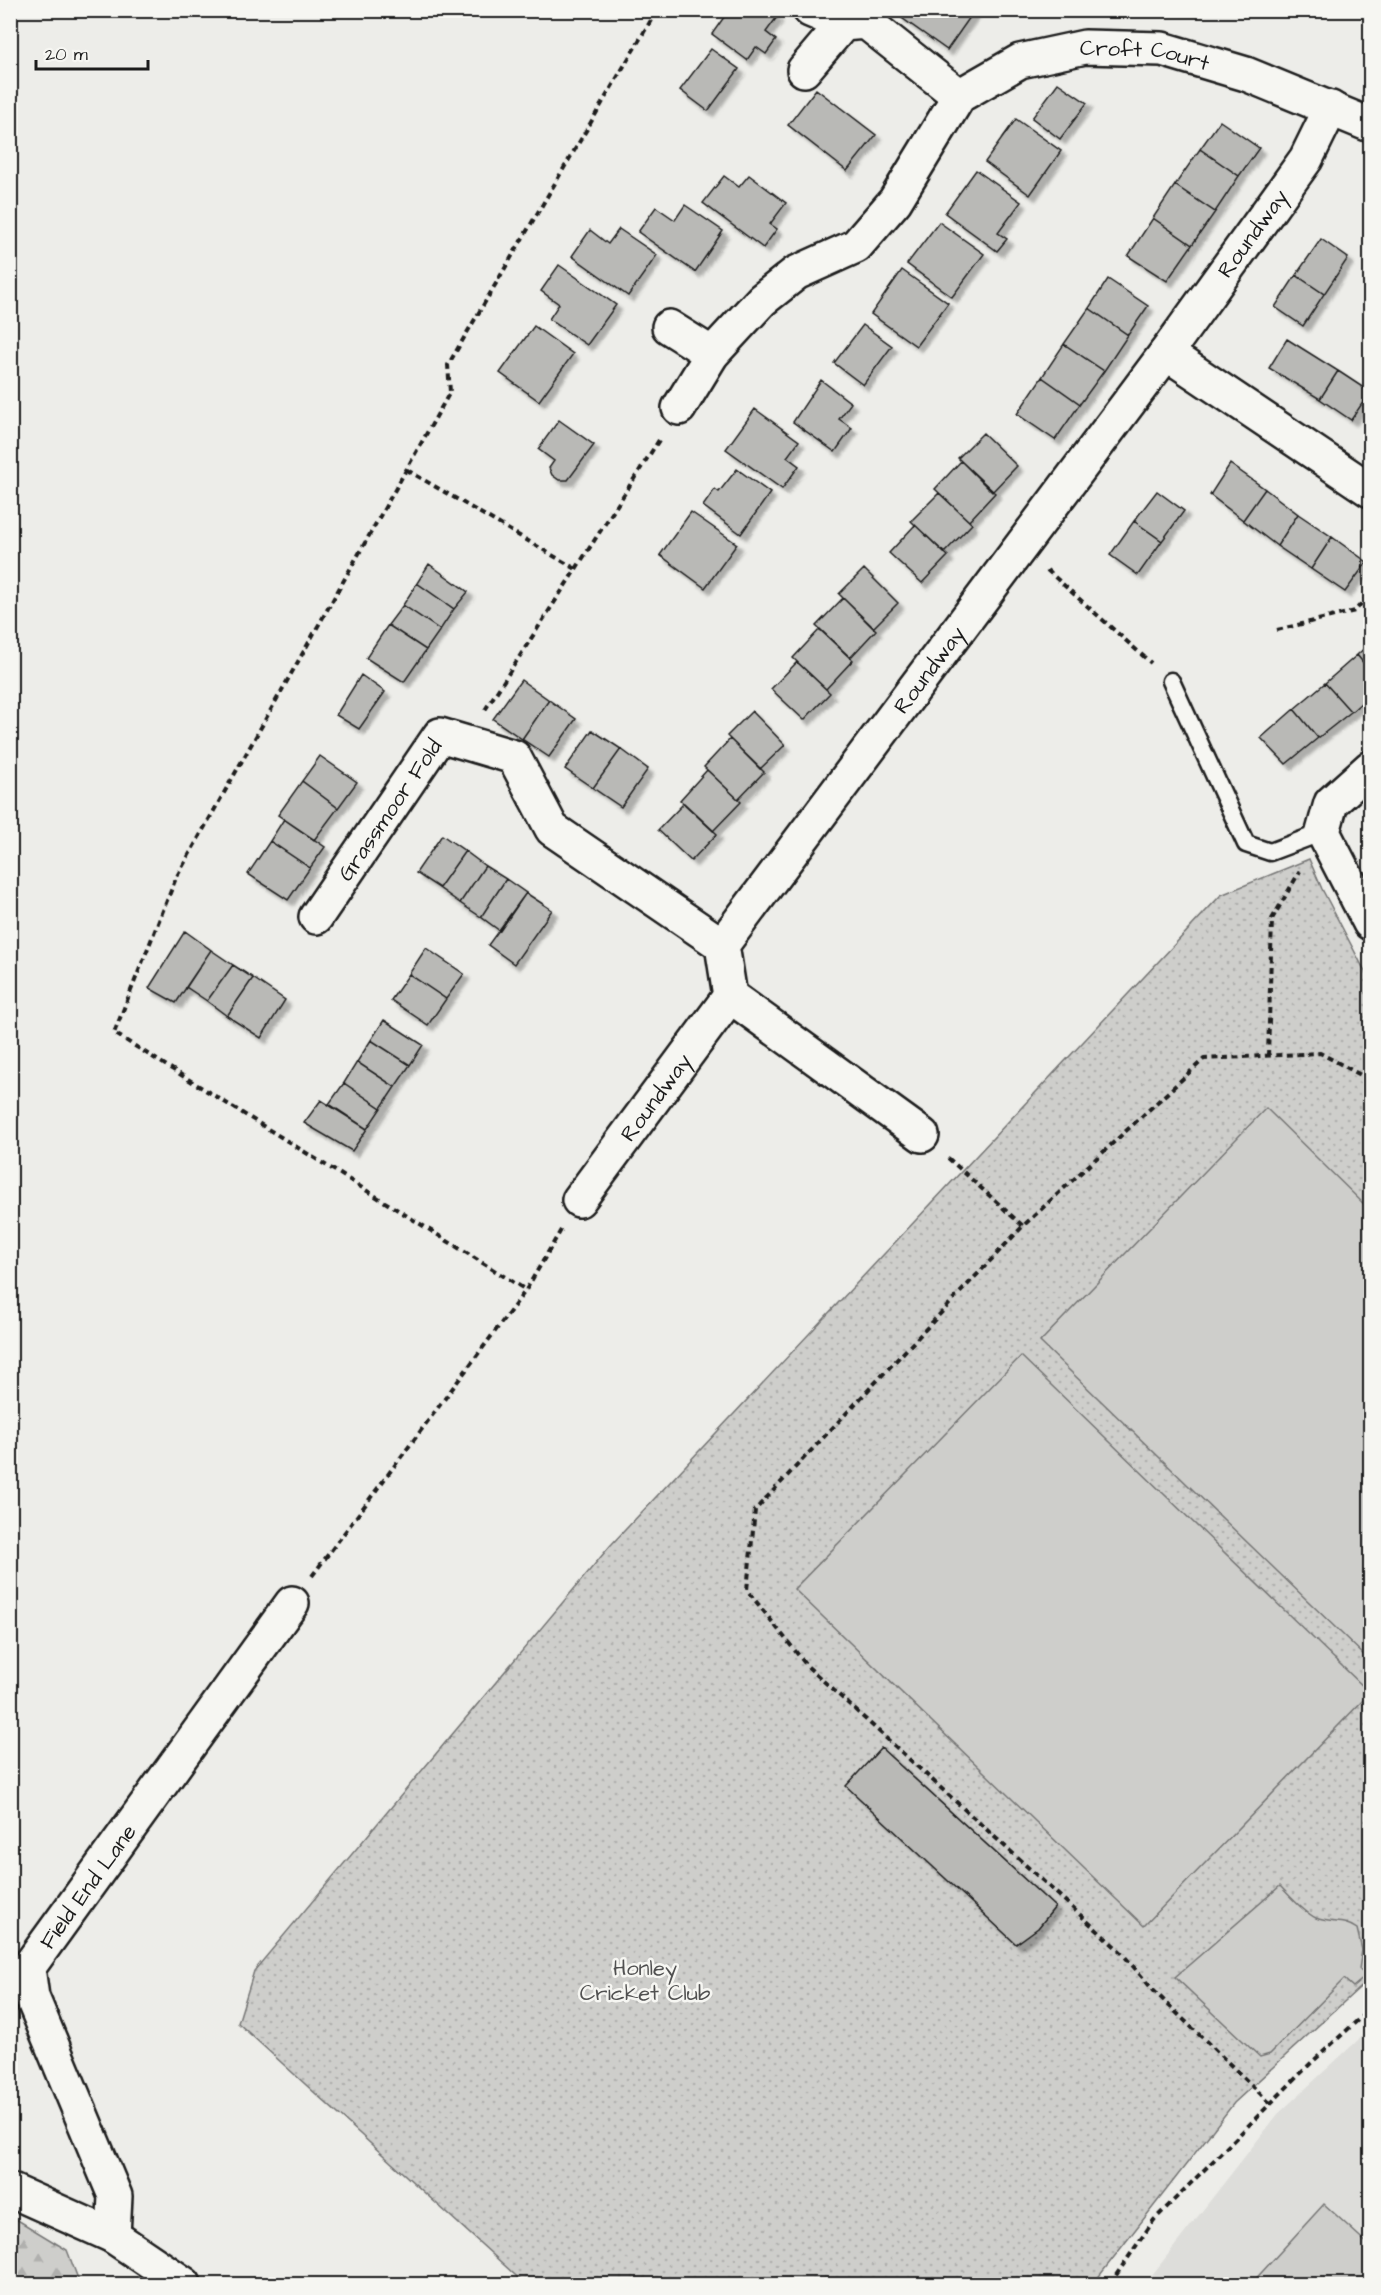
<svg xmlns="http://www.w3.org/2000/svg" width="1381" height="2295" font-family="'Architects Daughter',sans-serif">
<defs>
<pattern id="grass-dots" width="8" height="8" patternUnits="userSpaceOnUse" patternTransform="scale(1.5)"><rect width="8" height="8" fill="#cececb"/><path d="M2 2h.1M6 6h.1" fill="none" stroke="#b0b0ae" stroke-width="1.8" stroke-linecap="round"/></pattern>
<pattern id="forest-firs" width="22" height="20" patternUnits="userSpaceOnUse" patternTransform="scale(1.5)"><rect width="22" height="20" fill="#cececb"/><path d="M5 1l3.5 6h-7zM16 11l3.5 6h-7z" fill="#b0b0ae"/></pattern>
<filter id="shadow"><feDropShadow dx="5.5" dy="5.5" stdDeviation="1.5" flood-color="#0004"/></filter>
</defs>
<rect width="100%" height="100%" fill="#edede9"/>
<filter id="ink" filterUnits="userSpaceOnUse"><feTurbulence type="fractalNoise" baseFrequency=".0167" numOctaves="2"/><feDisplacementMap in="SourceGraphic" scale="12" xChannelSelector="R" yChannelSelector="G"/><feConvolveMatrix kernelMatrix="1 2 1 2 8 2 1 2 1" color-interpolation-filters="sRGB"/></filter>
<g filter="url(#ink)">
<path fill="#ddddda" d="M1370,2029V2284H1145L1278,2114Z"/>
<path fill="url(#grass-dots)" stroke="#757574" stroke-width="1.5" fill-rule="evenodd" d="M1309,859L1322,889L1370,981V1978L1234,2103L1093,2284H525L238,2023L254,1971L610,1546L1221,895ZM881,1748L1055,1907L1038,1928L865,1766Z"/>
<path fill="url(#forest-firs)" stroke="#757574" stroke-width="1.5" d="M11,2216L67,2250L80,2284H11Z"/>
<path fill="#cececb" stroke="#757574" stroke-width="1.5" d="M1266,1108L1370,1210V1661L1040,1342Z
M1021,1356L1370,1693L1144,1926L794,1589Z
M1280,1886C1290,1896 1303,1912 1316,1918C1331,1924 1344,1919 1357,1929L1362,1950L1359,1969L1366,1976L1353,1987L1344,1979L1270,2054L1260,2057L1175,1977Z
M1324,2204L1370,2246V2284H1251Z"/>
<path fill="#b9b9b6" stroke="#1c1c1c" stroke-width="1.5" filter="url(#shadow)" d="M769,10L777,17L766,32L776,40L766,54L756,47L747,60L712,34L729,10Z
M904,10H975L947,50L899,16Z
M711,49L739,69L708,111L680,90Z
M1058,83L1087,103L1060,139L1032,118Z
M816,89L876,135L847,171L788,125Z
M1016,119L1061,151L1030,195L985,162Z
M1220,121L1259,148L1239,176L1200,149Z
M1200,149L1239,176L1215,212L1175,185Z
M976,170L1021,202L998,233L1007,239L997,251L945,213Z
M749,175L786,203L770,224L777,229L763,248L703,203L724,176L739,187Z
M1175,185L1215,212L1192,245L1153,218Z
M685,205L723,231L695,272L638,232L656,207L675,220Z
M1153,218L1192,245L1167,281L1128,256Z
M939,222L984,254L952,297L907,264Z
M619,229L657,255L628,296L572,256L590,230L608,244Z
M1321,239L1348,258L1324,294L1296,275Z
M559,265L616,305L587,345L549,319L559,304L541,291Z
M902,270L948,303L916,346L871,314Z
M1296,275L1324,294L1303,326L1275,307Z
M1108,279L1148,306L1128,335L1089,308Z
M1089,308L1128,335L1104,371L1064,344Z
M863,325L892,346L863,385L834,363Z
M534,326L573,354L539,401L500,373Z
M1287,339L1338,371L1320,399L1269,368Z
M1064,344L1104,371L1080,404L1042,377Z
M1338,371L1370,392L1351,420L1320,399Z
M1042,377L1080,404L1055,440L1017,414Z
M821,380L851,403L839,419L852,428L835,452L793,422Z
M755,409L799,441L787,457L799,466L782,489L726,449Z
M559,420L594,445L568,480H559L552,475L549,468L554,461L538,449Z
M983,433L1017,466L992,492L958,458Z
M961,461L995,493L969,521L935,489Z
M1230,464L1265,489L1243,520L1210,495Z
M737,469L770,493L741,534L703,506L715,489L719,492Z
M1265,489L1298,514L1277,546L1243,520Z
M1157,491L1184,511L1162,541L1134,521Z
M939,493L972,524L944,553L911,521Z
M691,512L737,544L705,588L660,555Z
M1298,514L1332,537L1311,569L1277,546Z
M1134,521L1162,541L1138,575L1110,555Z
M915,525L948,556L922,583L889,553Z
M1332,537L1367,562L1345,592L1311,569Z
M429,564L468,592L454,609L417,583Z
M864,569L898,603L873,628L839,594Z
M417,583L454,609L440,630L403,605Z
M843,598L876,630L850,658L816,626Z
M403,605L440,630L426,650L388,625Z
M388,625L426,650L404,682L366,658Z
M820,629L853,660L826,689L793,658Z
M1370,643V671L1357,655Z
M1357,655L1370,671V695L1351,712L1325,683Z
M797,662L830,693L804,720L771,689Z
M361,675L385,692L359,729L336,715Z
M521,680L549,700L522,739L493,719Z
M1325,683L1351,712L1318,738L1294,709Z
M549,700L576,719L549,757L522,739Z
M1294,709L1318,738L1286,764L1261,738Z
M752,711L785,745L760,769L727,736Z
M592,730L621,749L593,788L565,769Z
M730,739L764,772L738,799L704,767Z
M621,749L648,769L621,807L593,788Z
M320,756L357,782L338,808L302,781Z
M707,770L741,802L713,831L680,800Z
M302,781L338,808L314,840L278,815Z
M684,803L717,834L691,861L658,830Z
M284,819L325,847L310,868L270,841Z
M442,835L465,851L439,888L416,873Z
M270,841L310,868L288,900L248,874Z
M465,851L485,866L460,903L439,888Z
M485,866L506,879L481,917L460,903Z
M506,879L526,893L500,931L481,917Z
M526,893L552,910L514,964L488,945Z
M185,931L211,950L176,1003L149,988Z
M426,948L464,974L446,999L409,974Z
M211,950L233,965L207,1001L186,987Z
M233,965L253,978L227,1016L207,1001Z
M409,974L446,999L428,1025L391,1000Z
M253,978L285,1000L261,1038L227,1016Z
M384,1020L423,1045L410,1065L371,1040Z
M371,1040L410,1065L395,1087L357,1062Z
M357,1062L395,1087L381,1108L344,1083Z
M344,1083L381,1108L367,1129L329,1104Z
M321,1100L367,1129L352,1151L304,1123Z
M881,1748L1055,1907L1038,1928L1016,1944L846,1786Z"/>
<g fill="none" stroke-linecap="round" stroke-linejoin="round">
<defs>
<path id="service" d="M1171,681L1246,844L1270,852L1323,832"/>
<g id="minor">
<path d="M810,10L843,24"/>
<path d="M804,70L843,24L866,22L959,96"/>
<path d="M1331,108L1306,159L1166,353L1370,490"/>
<path d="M669,327L712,354"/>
<path id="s1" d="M679,408L712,354L762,300L796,273L856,246L895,201L959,96L1020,61L1085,47L1162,49L1246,74L1370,125"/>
<path d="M1370,768L1331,803L1323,832L1370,923"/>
<path id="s2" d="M316,917L440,735L514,757L552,829L722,945"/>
<path id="s3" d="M922,1135L730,996L722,945L1166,353"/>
<path id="s4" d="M579,1200L730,996"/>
<path id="s5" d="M113,2236L115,2196L32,1997L28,1968L292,1603"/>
</g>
<path id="tertiary" d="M10,2190L113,2236L184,2284"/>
</defs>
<use href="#service" stroke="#1c1c1c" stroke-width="21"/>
<use href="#minor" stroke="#1c1c1c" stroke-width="38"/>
<use href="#tertiary" stroke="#1c1c1c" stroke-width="38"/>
<path stroke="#1c1c1c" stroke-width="4" stroke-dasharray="6 4.5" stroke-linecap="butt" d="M1174,10L1183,15
M407,470L576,569
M1047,570L1151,663
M1277,630L1355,611L1370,593
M485,710L661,437
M1268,1056L1272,919L1300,871
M948,1158L1023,1226
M561,1230L526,1290L114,1033L176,878L450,392L448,365L657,10
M312,1576L526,1290
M1270,2103L1154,1991L1121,1952L807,1666L747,1590L755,1510L1023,1226L1204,1059L1320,1053L1370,1080
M1110,2284L1154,2220L1310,2064L1370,2009"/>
<use href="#service" stroke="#f6f6f2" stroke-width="16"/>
<use href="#minor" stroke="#f6f6f2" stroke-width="33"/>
<use href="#tertiary" stroke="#f6f6f2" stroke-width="33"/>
</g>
</g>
<g text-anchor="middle" stroke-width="5" stroke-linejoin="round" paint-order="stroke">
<g font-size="22" fill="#1c1c1c" stroke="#f6f6f2">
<text dy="8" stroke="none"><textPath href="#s1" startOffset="626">Croft Court</textPath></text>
<text transform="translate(1252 233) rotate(-54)" y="8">Roundway</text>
<text dy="8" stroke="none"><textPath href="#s3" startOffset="633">Roundway</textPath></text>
<text dy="8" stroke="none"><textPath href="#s2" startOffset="130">Grassmoor Fold</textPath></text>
<text dy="8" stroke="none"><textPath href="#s4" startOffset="128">Roundway</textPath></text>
<text dy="8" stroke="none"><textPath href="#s5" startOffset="386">Field End Lane</textPath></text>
</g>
<g font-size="22" fill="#515151" stroke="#f6f6f2">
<text x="645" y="1975">Honley<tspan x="645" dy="25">Cricket Club</tspan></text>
</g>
</g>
<rect width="1381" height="2295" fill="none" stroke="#f6f6f2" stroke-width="36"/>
<rect x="18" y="18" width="1345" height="2259" fill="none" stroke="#1c1c1c" stroke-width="2" filter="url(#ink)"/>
<path d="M36 60v9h112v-9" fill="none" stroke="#1c1c1c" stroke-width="3"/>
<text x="45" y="60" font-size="18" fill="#1c1c1c" stroke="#f6f6f2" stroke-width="4.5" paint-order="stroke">20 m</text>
</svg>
